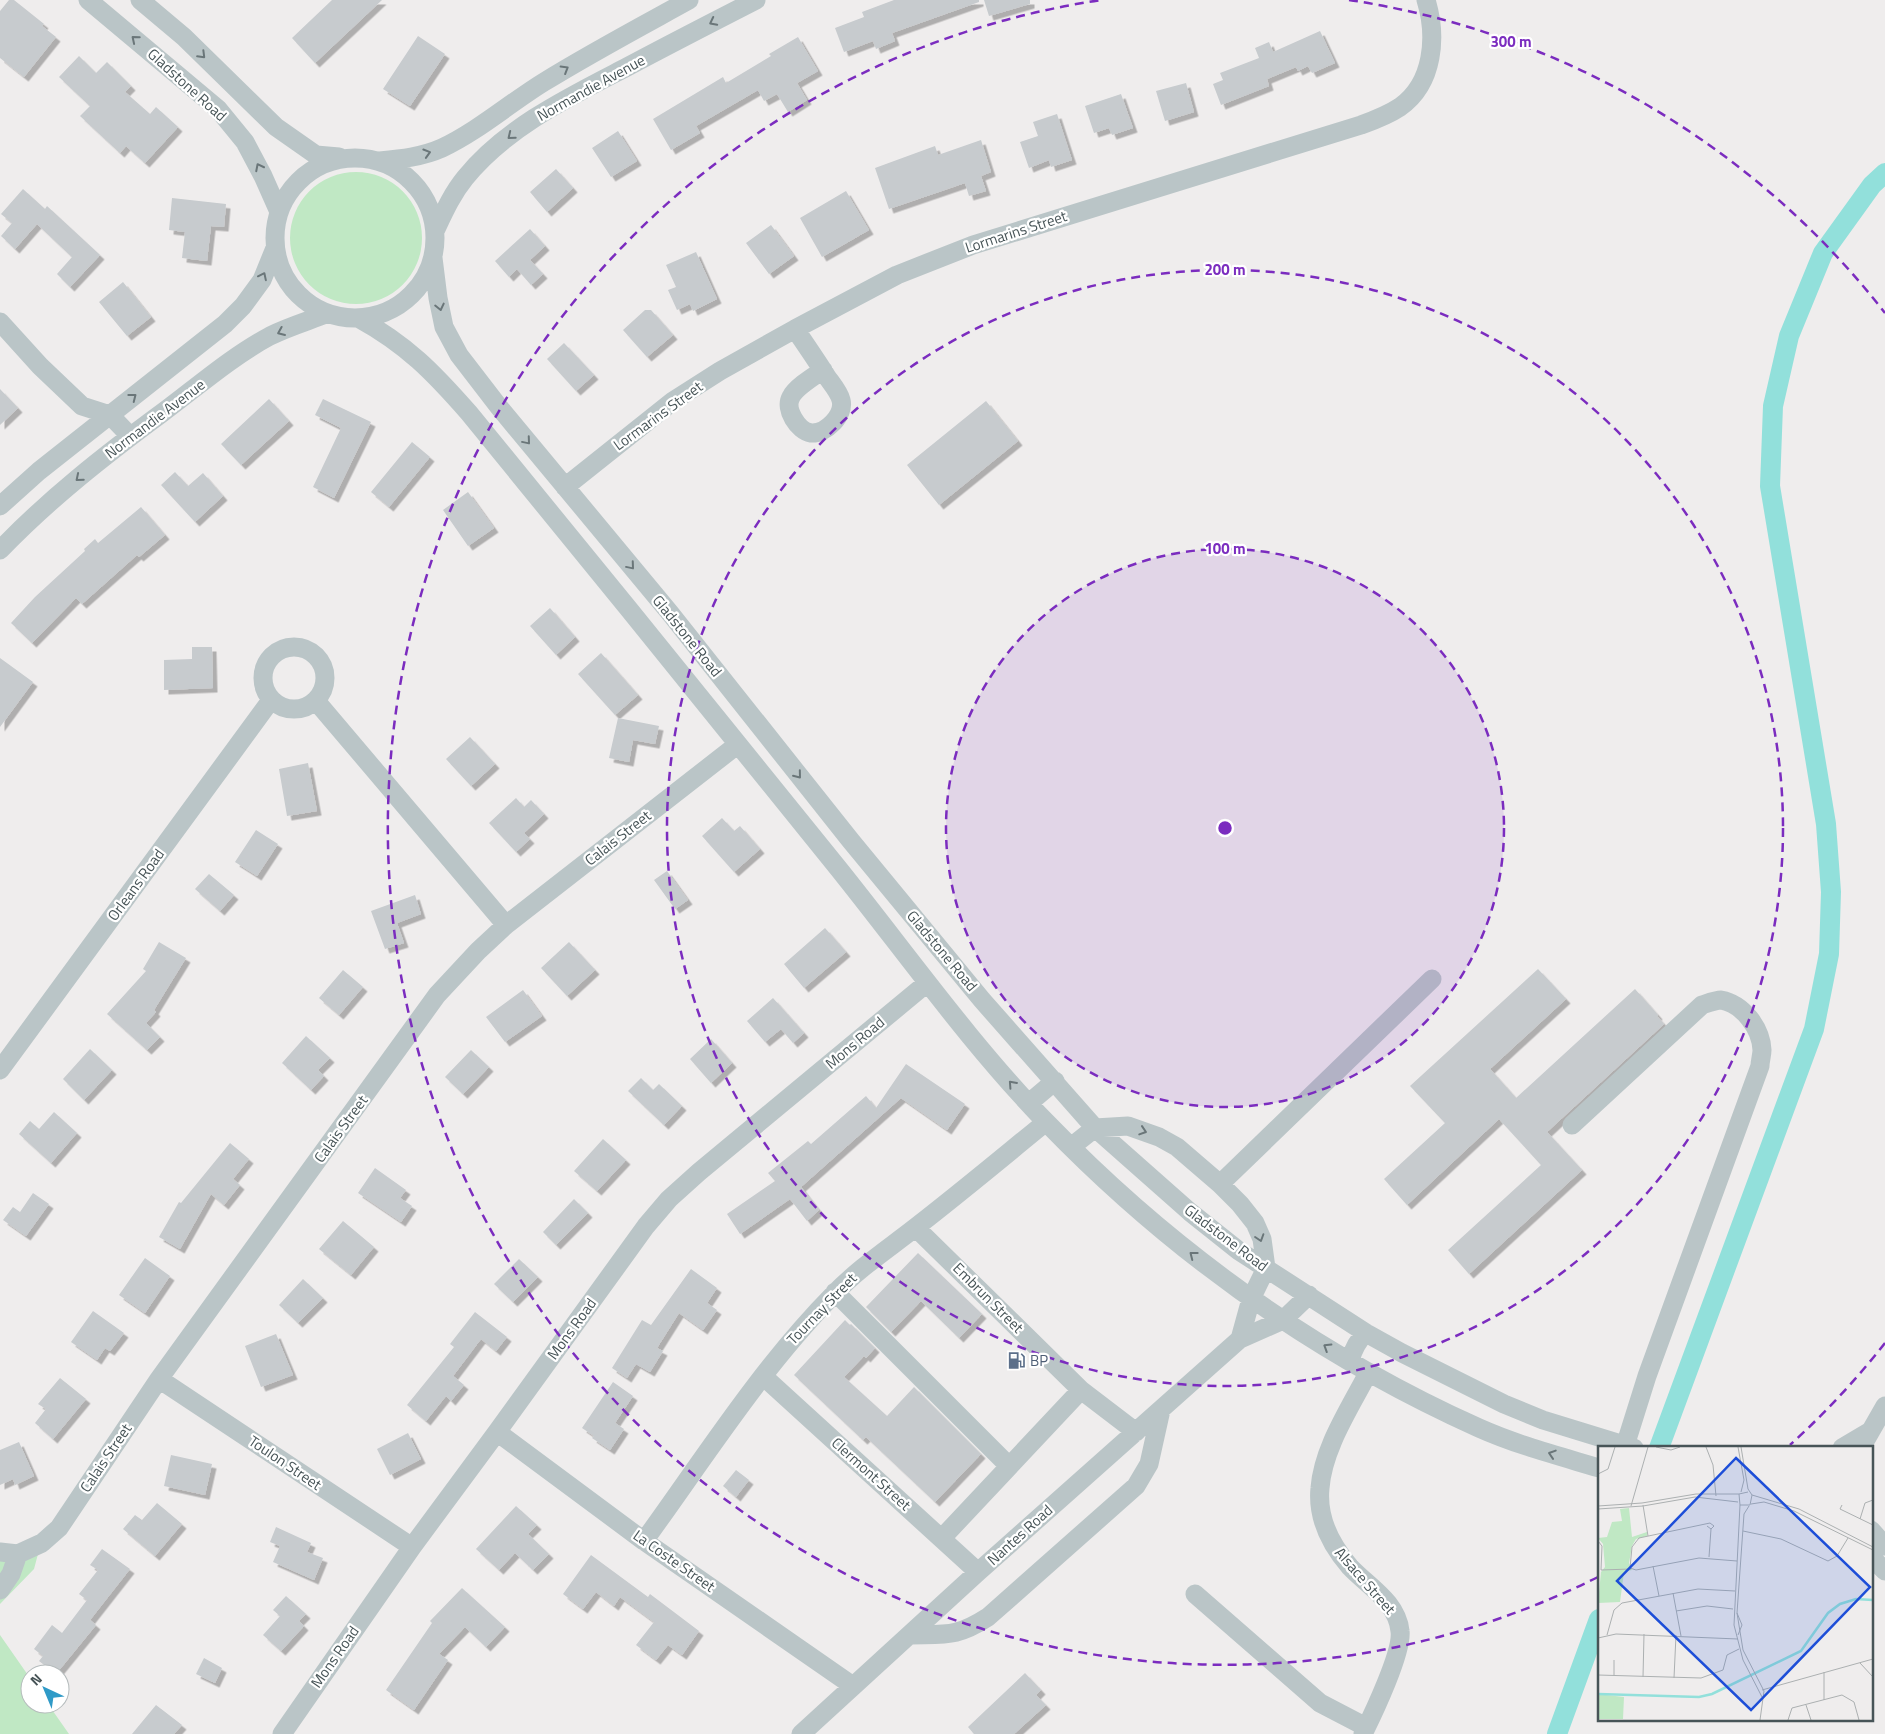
<svg xmlns="http://www.w3.org/2000/svg" width="1885" height="1734" font-family="'Titillium Web',sans-serif">
<defs>
<filter id="shadow"><feDropShadow dx="4.5" dy="4.5" stdDeviation="0" flood-color="#0004"/></filter>
</defs>
<rect width="100%" height="100%" fill="#efeded"/>
<path fill="#c0e8c4" d="M290 238a66 66 0 1 1 132 0a66 66 0 1 1-132 0Z
M38,1554L34,1569L0,1604V1556Z
M0,1635L30,1678V1704H48L69,1734H0Z"/>
<g fill="none" stroke-linecap="round" stroke-linejoin="round">
<path stroke="#92e0db" stroke-width="20" d="M1659,1448L1814,1029L1829,954L1831,892L1826,824L1770,486L1773,406L1789,336L1823,253L1872,185L1885,173
M1557,1734L1599,1619"/>
</g>
<path fill="#c7cbce" filter="url(#shadow)" d="M9,0H14L44,24L42,26L56,37L24,77L0,58V11Z
M332,0H382L315,63L292,38Z
M894,0H979V2L892,33L895,41L876,49L873,41L844,52L835,28L864,17L862,12Z
M984,0H1030V4L989,16Z
M1320,31L1335,63L1312,73L1308,66L1298,71L1296,67L1267,79L1269,86L1221,105L1213,84L1223,80L1220,73L1259,58L1255,48L1269,42L1273,52Z
M418,36L445,54L410,106L383,89Z
M798,37L818,71L797,83L807,100L788,112L777,94L764,101L758,90L696,126L700,133L671,150L653,119L723,77L726,83L771,56L769,54Z
M79,56L96,73L107,62L131,86L125,92L150,114L156,107L178,127L145,163L126,146L120,153L80,116L90,106L59,77Z
M1186,83L1194,112L1165,121L1156,91Z
M1121,94L1133,128L1112,135L1109,128L1094,133L1085,106Z
M1057,114L1072,160L1051,167L1049,160L1029,168L1020,142L1038,136L1033,122Z
M618,131L637,161L611,177L592,148Z
M981,140L991,172L981,176L986,191L969,196L965,183L889,209L875,168L935,146L938,155Z
M556,169L573,188L547,212L530,192Z
M23,189L45,209L47,206L100,255L70,287L57,274L72,257L37,224L15,249L1,236L12,223L1,214Z
M846,191L869,230L822,257L800,218Z
M172,198L226,204L224,227L211,226L207,261L182,258L185,232L169,230Z
M771,225L794,256L769,274L746,243Z
M530,229L545,246L530,260L543,274L531,285L517,269L509,277L495,261Z
M696,252L717,299L693,311L690,304L677,310L668,290L676,287L666,265Z
M123,282L151,317L127,336L99,302Z
M645,310H651L673,335L647,357L623,330Z
M564,343L594,375L576,391L547,359Z
M0,389L18,408L0,425Z
M269,399L289,421L241,465L221,444Z
M323,399L371,422L334,498L313,487L341,428L315,415Z
M986,401L1018,441L939,505L907,465Z
M412,442L430,457L389,507L371,492Z
M175,472L188,486L203,473L223,496L195,522L161,485Z
M468,492L494,528L468,546L443,510Z
M141,507L165,535L139,557L137,555L82,604L76,598L32,643L11,623L35,597L85,551L84,549L95,539L98,543Z
M550,608L575,637L556,655L530,626Z
M192,647H212L213,688L164,690V660L192,659Z
M601,653L638,695L615,715L578,674Z
M0,658L33,682L0,727Z
M618,718L659,726L655,744L633,740L629,762L609,758Z
M470,737L495,764L471,786L446,759Z
M308,763L317,811L287,816L279,769Z
M516,798L524,807L531,800L544,814L524,833L530,839L516,852L489,823Z
M722,818L734,831L740,826L760,849L734,872L702,836Z
M256,830L278,844L257,876L235,862Z
M667,871L688,900L675,909L654,880Z
M209,874L234,895L220,911L195,889Z
M415,895L421,914L397,923L404,943L385,949L371,911Z
M825,928L846,952L804,988L784,964Z
M159,942L186,958L154,1010L156,1012L146,1023L160,1037L147,1050L107,1014L146,971L143,969Z
M569,942L595,970L567,996L541,968Z
M1538,969L1566,999L1490,1069L1516,1098L1635,989L1658,1015L1657,1016L1664,1024L1547,1132L1582,1170L1469,1274L1448,1250L1541,1165L1499,1119L1407,1205L1384,1179L1445,1123L1410,1086Z
M343,970L363,987L339,1015L319,998Z
M523,990L542,1016L505,1042L486,1017Z
M773,998L804,1033L793,1043L781,1029L765,1042L747,1021Z
M306,1036L330,1058L318,1070L324,1076L311,1090L282,1063Z
M711,1039L732,1063L711,1083L690,1059Z
M90,1049L112,1070L84,1100L63,1079Z
M471,1050L489,1067L463,1094L445,1077Z
M906,1064L965,1104L947,1130L901,1098L801,1187L819,1210L807,1221L790,1199L740,1234L727,1214L775,1181L768,1173L808,1141L811,1144L866,1096L876,1108Z
M641,1078L653,1090L659,1084L682,1106L664,1125L628,1091Z
M54,1112L77,1133L51,1163L19,1134L30,1121L39,1129Z
M603,1139L626,1160L597,1191L574,1171Z
M230,1143L249,1159L233,1179L240,1185L224,1205L211,1194L180,1249L159,1237L179,1202L181,1203Z
M375,1168L406,1190L400,1198L412,1206L401,1222L358,1193Z
M33,1193L49,1204L26,1236L3,1220L13,1207L20,1212Z
M574,1199L588,1213L556,1245L543,1232Z
M343,1221L374,1247L351,1275L319,1249Z
M918,1253L982,1314L959,1338L921,1301L891,1332L866,1307Z
M145,1258L170,1276L145,1313L119,1295Z
M519,1259L538,1277L513,1302L494,1284Z
M691,1269L717,1288L707,1303L717,1310L703,1330L679,1313L657,1348L663,1351L650,1372L636,1364L627,1378L612,1368L642,1320L651,1325Z
M303,1279L323,1298L298,1323L279,1305Z
M93,1311L124,1333L110,1351L105,1348L97,1360L71,1342Z
M475,1312L507,1337L496,1351L481,1339L453,1376L464,1385L451,1401L446,1396L426,1421L407,1405L454,1347L450,1344Z
M845,1320L850,1325L851,1324L875,1348L866,1358L864,1356L844,1377L887,1416L914,1387L981,1454L935,1502L866,1437L863,1440L794,1375Z
M276,1334L293,1375L261,1387L245,1346Z
M60,1378L86,1399L53,1439L35,1423L46,1409L38,1404Z
M613,1382L633,1396L615,1423L624,1429L610,1450L592,1438L594,1436L582,1428Z
M408,1433L421,1459L390,1475L377,1449Z
M19,1442L34,1476L15,1485L13,1479L0,1485V1450Z
M171,1455L212,1464L205,1495L164,1486Z
M736,1470L749,1480L736,1497L723,1486Z
M157,1503L182,1524L155,1556L123,1529L135,1515L142,1520Z
M516,1506L537,1525L528,1534L549,1554L533,1570L515,1553L499,1570L476,1549Z
M276,1527L311,1543L307,1552L323,1558L314,1580L273,1562L280,1546L270,1542Z
M102,1549L130,1569L90,1620L96,1625L56,1674L39,1661L43,1656L34,1649L52,1625L62,1633L87,1600L79,1594L98,1570L90,1565Z
M591,1555L648,1597L650,1594L699,1631L682,1655L668,1645L656,1660L636,1645L654,1622L620,1597L614,1606L596,1592L583,1609L563,1594Z
M462,1588L505,1627L486,1647L465,1627L439,1654L448,1660L414,1710L386,1690L432,1623L430,1621Z
M286,1596L306,1614L299,1621L304,1626L281,1651L263,1635L280,1616L273,1610Z
M204,1658L222,1668L215,1683L196,1674Z
M1025,1673L1041,1690L1036,1695L1046,1705L1014,1734H974L968,1727Z
M156,1705L182,1725L174,1734H132Z"/>
<g fill="none" stroke-linecap="round" stroke-linejoin="round">
<path stroke="#bac5c7" stroke-width="19" d="M88,0L218,109L245,142L263,176L279,212
M140,0L184,37L276,127L316,155L339,157
M275 238a80 80 0 1 1 160 0a80 80 0 1 1-160 0Z
M379,161C400,159 422,157 442,148C478,131 510,103 544,82C591,53 640,27 689,0
M435,231C444,212 452,194 465,178C506,127 571,96 627,67C670,44 713,22 756,0
M433,258L438,298L444,327L459,355L499,407L670,613L851,841L982,1000L1095,1128L1190,1212L1239,1251L1366,1333L1402,1353L1504,1404L1543,1420L1634,1448
M358,318C407,345 433,372 469,413C593,564 715,716 838,868C907,954 971,1045 1048,1124C1172,1252 1317,1355 1479,1428C1517,1445 1559,1456 1599,1468
M0,322L40,366L82,406L110,415L130,436
M795,329C806,345 817,361 827,377C832,384 839,392 841,400C845,415 826,434 811,433C798,431 784,409 791,397C795,388 814,376 823,370
M565,487L673,401L720,371L795,329L897,275L973,245L1361,125C1375,120 1388,115 1400,107C1434,83 1437,36 1426,0
M0,506L39,471L225,324L243,306L262,280L275,248
M0,550C49,499 105,455 162,413C197,387 231,357 270,336C288,327 308,321 326,314
M263 678a31 31 0 1 1 62 0a31 31 0 1 1-62 0Z
M316,701L506,925
M0,1070L271,700
M1029,1103L1055,1081
M1572,1125L1702,1005C1708,1003 1716,1000 1721,1000C1743,1004 1761,1028 1762,1050C1762,1055 1760,1061 1760,1066L1647,1376L1625,1446
M1071,1147L1095,1128L1128,1126L1159,1137L1177,1147L1220,1184L1240,1204L1255,1223L1262,1239L1266,1268L1251,1299L1240,1339
M1220,1184L1432,979
M916,1228L1081,1390L1136,1432
M835,1292L1009,1466
M1350,1361C1353,1349 1357,1341 1366,1333
M763,1376L978,1572
M159,1379L412,1547
M497,1432L644,1541L853,1686
M1842,1448L1869,1432
M1861,1448L1885,1406
M1871,1530L1885,1546
M942,1538L1081,1390
M644,1541C705,1457 761,1368 834,1294C859,1268 888,1249 916,1227C960,1193 1003,1157 1046,1122
M0,1552L18,1554L42,1543L59,1528L159,1379L437,995L478,951L506,925L737,745
M1871,1557L1885,1571
M0,1590L11,1574L18,1554
M1195,1594L1320,1703L1366,1727
M911,1635C947,1634 957,1637 988,1617L1136,1486L1149,1464L1161,1410
M282,1734L412,1547L497,1432L646,1226L669,1199L699,1172L927,983
M801,1734L978,1572L1240,1339L1283,1320L1309,1295
M1363,1734C1373,1714 1403,1651 1400,1631C1397,1602 1369,1587 1350,1567C1331,1545 1317,1518 1320,1488C1323,1448 1350,1408 1368,1373"/>
</g>
<defs><path id="oneway-chevron" d="M-2-3.5L2.5 0L-2 3.5" fill="none" stroke-width="1.6" stroke-linecap="round" stroke-linejoin="round" transform="scale(1.25)"/></defs>
<g stroke="#6a7679">
<use href="#oneway-chevron" transform="translate(713 22) rotate(153)"/>
<use href="#oneway-chevron" transform="translate(135 39) rotate(-140)"/>
<use href="#oneway-chevron" transform="translate(202 55) rotate(45)"/>
<use href="#oneway-chevron" transform="translate(565 69) rotate(-31)"/>
<use href="#oneway-chevron" transform="translate(511 136) rotate(141)"/>
<use href="#oneway-chevron" transform="translate(427 153) rotate(-17)"/>
<use href="#oneway-chevron" transform="translate(259 167) rotate(-117)"/>
<use href="#oneway-chevron" transform="translate(263 276) rotate(-64)"/>
<use href="#oneway-chevron" transform="translate(440 307) rotate(77)"/>
<use href="#oneway-chevron" transform="translate(281 332) rotate(157)"/>
<use href="#oneway-chevron" transform="translate(133 397) rotate(-38)"/>
<use href="#oneway-chevron" transform="translate(527 441) rotate(50)"/>
<use href="#oneway-chevron" transform="translate(79 478) rotate(140)"/>
<use href="#oneway-chevron" transform="translate(631 566) rotate(50)"/>
<use href="#oneway-chevron" transform="translate(798 775) rotate(51)"/>
<use href="#oneway-chevron" transform="translate(1012 1084) rotate(-132)"/>
<use href="#oneway-chevron" transform="translate(1143 1131) rotate(18)"/>
<use href="#oneway-chevron" transform="translate(1260 1238) rotate(72)"/>
<use href="#oneway-chevron" transform="translate(1193 1255) rotate(-142)"/>
<use href="#oneway-chevron" transform="translate(1327 1347) rotate(-148)"/>
<use href="#oneway-chevron" transform="translate(1552 1454) rotate(-162)"/>
</g>
<circle cx="1225" cy="828" r="279" fill="#7b2cbf" fill-opacity=".12"/>
<g fill="none" stroke="#7b2cbf" stroke-width="2.5" stroke-dasharray="9 6">
<circle cx="1225" cy="828" r="279"/>
<circle cx="1225" cy="828" r="558"/>
<path d="M1885 1343A837 837 0 0 1 1790 1445M1598 1577A837 837 0 1 1 1101 0M1349 0A837 837 0 0 1 1885 313"/>
</g>
<defs>
<symbol id="fuel-bare" viewBox="-9 -9 18 18"><path d="M-5.5-6h7V0h2V4h1.3V-2.5L3-4.5l.8-.8L6-3V5H2.5V1h-1V6h-7ZM-4.2-4.7v3.2H.2V-4.7Z" fill="#5c6f8a" stroke="#fff" stroke-width="2.5" paint-order="stroke"/></symbol>
</defs>
<g fill-rule="evenodd">
<use href="#fuel-bare" x="1004" y="1348" width="25" height="25"/>
</g>
<g text-anchor="middle" stroke-width="4.5" stroke-linejoin="round" paint-order="stroke">
<g font-size="15" fill="#475457" stroke="#fff">
<text transform="translate(187 85) rotate(42)" y="5">Gladstone Road</text>
<text transform="translate(591 88) rotate(-29)" y="5">Normandie Avenue</text>
<text transform="translate(1016 232) rotate(-18)" y="5">Lormarins Street</text>
<text transform="translate(658 416) rotate(-36)" y="5">Lormarins Street</text>
<text transform="translate(155 419) rotate(-37)" y="5">Normandie Avenue</text>
<text transform="translate(687 636) rotate(51)" y="5">Gladstone Road</text>
<text transform="translate(618 838) rotate(-38)" y="5">Calais Street</text>
<text transform="translate(136 885) rotate(-54)" y="5">Orleans Road</text>
<text transform="translate(942 951) rotate(50)" y="5">Gladstone Road</text>
<text transform="translate(855 1043) rotate(-40)" y="5">Mons Road</text>
<text transform="translate(341 1129) rotate(-54)" y="5">Calais Street</text>
<text transform="translate(1226 1238) rotate(37)" y="5">Gladstone Road</text>
<text transform="translate(988 1298) rotate(45)" y="5">Embrun Street</text>
<text transform="translate(822 1309) rotate(-46)" y="5">Tournay Street</text>
<text transform="translate(572 1329) rotate(-54)" y="5">Mons Road</text>
<text transform="translate(106 1458) rotate(-56)" y="5">Calais Street</text>
<text transform="translate(285 1463) rotate(34)" y="5">Toulon Street</text>
<text transform="translate(871 1474) rotate(42)" y="5">Clermont Street</text>
<text transform="translate(1020 1535) rotate(-42)" y="5">Nantes Road</text>
<text transform="translate(674 1561) rotate(35)" y="5">La Coste Street</text>
<text transform="translate(1365 1581) rotate(49)" y="5">Alsace Street</text>
<text transform="translate(335 1657) rotate(-55)" y="5">Mons Road</text>
</g>
<g font-size="15" fill="#4e5e75" stroke="#fff" text-anchor="start">
<text x="1030" y="1366">BP</text>
</g>
</g>
<g transform="translate(1598 1446)">
<rect width="275" height="275" fill="#efeded"/>
<path d="M31,62L34,91L49,86V90L38,93L34,100L31,117L34,124L26,126L22,156L0,157L3,126L7,121L5,98L0,92L9,91L14,76L24,75L22,63ZM0,248L26,251L25,273H0Z" fill="#c0e8c4"/>
<path fill="none" stroke="#92e0db" stroke-width="2.5" d="M0,248L101,251L114,248L203,205L230,167L242,158L258,153L275,154"/>
<path fill="none" stroke="#acb0b1" stroke-width="1" d="M58,1L73,4L82,1M108,1L115,19L118,50M140,1L146,34L143,46M143,1L150,43L154,49L201,63L275,101M0,28L10,23L17,1M150,46L141,48L142,59H152L154,49M153,58L166,56L196,65L275,104M45,59L50,90M142,59L136,179L145,214L164,251M244,59L242,63L275,79M0,60L44,57L98,48H141M33,60L50,1M151,60L146,68L139,167L145,204L166,245L162,274M0,63L45,60L97,51L140,56M262,73L267,57L275,54M109,80L113,83L116,80L112,77L41,92L34,101L32,122L38,124L101,112L139,115M145,85L183,93L230,115L239,110L250,92M0,95L4,100L3,124M111,111L113,83M55,120L61,150M3,124L33,123M75,147L83,190M78,165L109,160L135,163M139,167L144,179L140,189M9,189L16,164L24,157L100,143L137,145M0,192L18,188L140,193M262,217L275,231M0,229L103,232L125,224L129,209L141,203M16,230V214M45,231L46,188M76,232L78,189M164,244L275,213M226,254V226M208,259L213,274M190,274L194,262L244,249L256,256L261,274"/>
<path fill="#1d4ed8" fill-opacity="0.15" stroke="#1d4ed8" stroke-width="2.5" d="M138,12L272,141L153,264L19,135Z"/>
<rect width="275" height="275" fill="none" stroke="#475457" stroke-width="2.5"/>
</g>
<circle cx="1225" cy="828" r="8" fill="#7b2cbf" stroke="#fff" stroke-width="2.5"/>
<g font-size="15" text-anchor="middle" font-weight="bold" fill="#7b2cbf" stroke="#fff" stroke-width="4.5" stroke-linejoin="round" paint-order="stroke">
<text x="1511" y="47">300 m</text>
<text x="1225" y="275">200 m</text>
<text x="1225" y="554">100 m</text>
</g>
<g transform="translate(45 1689) rotate(316)"><circle r="24" fill="#ffffff" stroke="#b5bbbc"/>
<path d="M0-4L9 19L0 12L-9 19Z" fill="#2f9ac7"/>
<text y="-8" font-size="14" font-weight="bold" text-anchor="middle" fill="#475457">N</text>
</g>
</svg>
